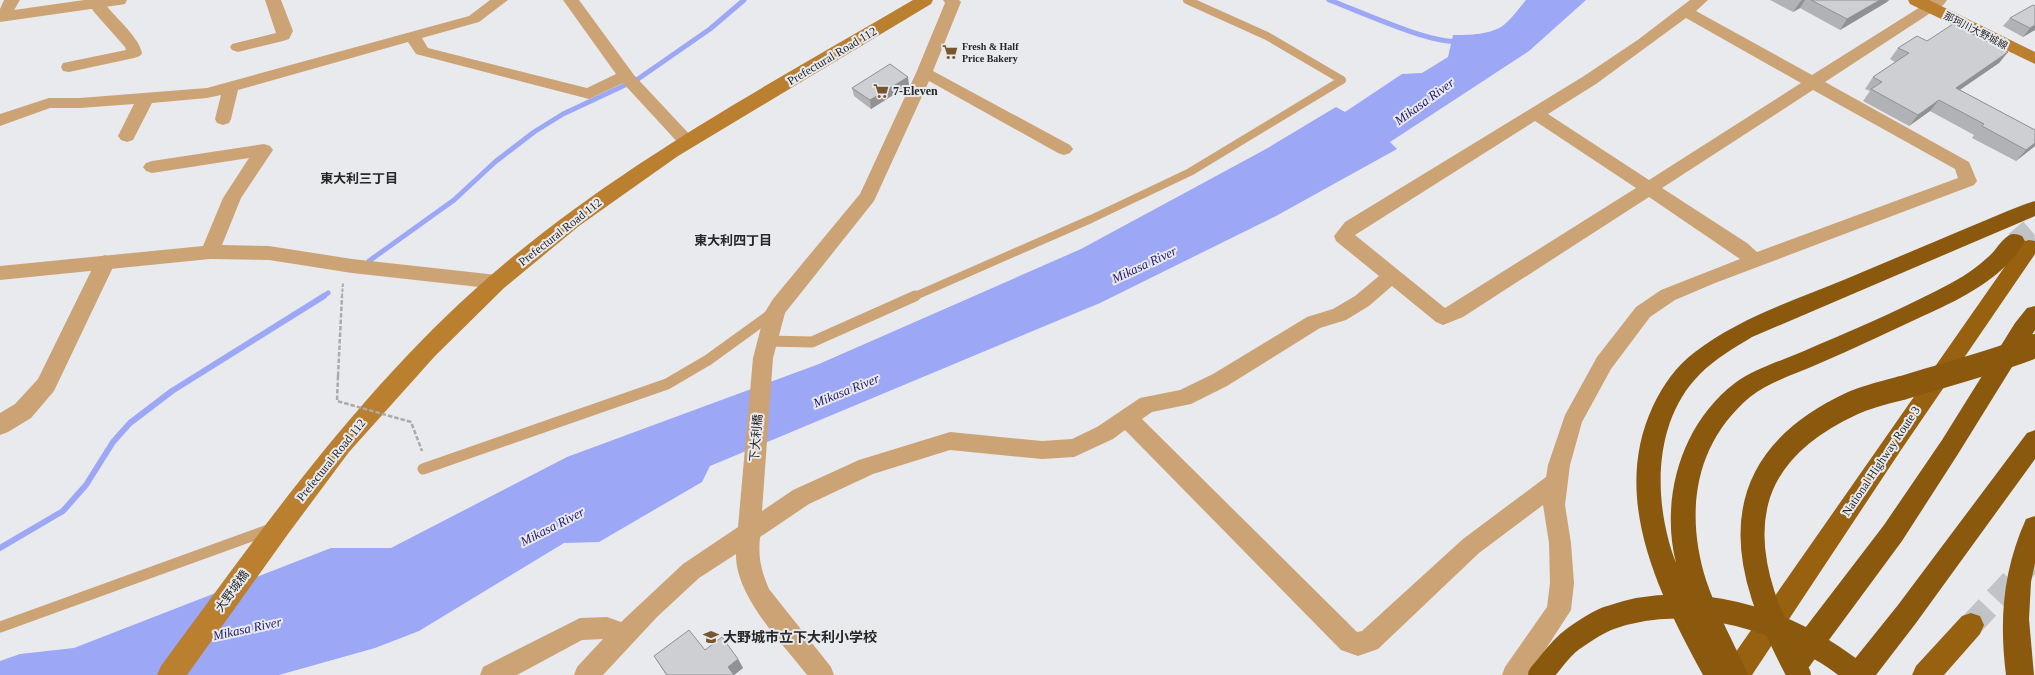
<svg xmlns="http://www.w3.org/2000/svg" width="2035" height="675" font-family="'Times New Roman','Noto Sans JP',serif">
<rect width="100%" height="100%" fill="#e9eaee"/>
<path fill="#9ca7f6" d="M1526,0H1586L1529,51L1390,142L1397,149L1276,216L1100,303L710,466L702,482L599,542L564,543L419,631L375,648L279,675H0V661L20,654L74,648L331,548H391L567,457L819,364L1081,249L1266,149L1336,107L1345,112L1402,74L1422,73L1448,57L1453,35C1469,35 1492,35 1505,24C1513,17 1519,8 1526,0Z"/>
<g fill="none" stroke-linecap="round" stroke-linejoin="round">
<path stroke="#9ca7f6" stroke-width="5" d="M1329,0C1357,10 1432,45 1458,41
M369,261L454,200L495,162L534,132L563,114L638,79L710,29L744,0
M322,297L328,293"/>
<path stroke="#9ca7f6" stroke-width="6" d="M0,548L63,511L86,485L113,442L130,423L172,391L324,296"/>
<path stroke="#c2c3c6" stroke-width="19" stroke-dasharray="19 10" stroke-linecap="butt" d="M2029,247L2035,238"/>
<path stroke="#c2c3c6" stroke-width="24" stroke-dasharray="24 12" stroke-linecap="butt" d="M1971,625L2035,557"/>
<path stroke="#c2c3c6" stroke-width="19" stroke-dasharray="19 10" stroke-linecap="butt" d="M2015,241L2035,224"/>
<path stroke="#ababae" stroke-width="2" stroke-dasharray="3.5 1.5" stroke-linecap="butt" d="M342,297L343,282"/>
<path stroke="#ababae" stroke-width="2.5" stroke-dasharray="4.5 2" stroke-linecap="butt" d="M338,376L342,296"/>
<path stroke="#cca375" stroke-width="8" d="M913,297L1091,219L1190,172L1342,80L1267,36L1187,0"/>
<path stroke="#cca375" stroke-width="11" d="M767,341L812,342L915,296
M423,469L667,384L708,360L773,313
M0,627L271,529"/>
<path fill="#cca375" fill-rule="evenodd" d="M4,0H20L9,19L0,20V9Z
M90,0H102C112,15 139,36 142,53L140,56L134,58L69,72L63,71L61,67L63,63L126,50L125,47L94,12L88,3Z
M265,0H281L293,31L289,39L283,41L238,52L232,50L230,47L232,44L276,33Z
M490,0H508L479,22L422,38L428,48L587,88L616,74L563,0H579L634,75L693,138L696,142L693,146L687,148L681,146L623,83L589,99L416,54L408,42L238,90L231,119L229,123L223,125L217,123L215,119L221,95L207,98L152,103L133,140L127,142L121,140L118,136L134,104L80,108H50L0,126V114L49,98H80L207,88L469,16Z
M943,0H959L961,2L933,71L1070,145L1073,149L1070,153L1064,155L1058,153L929,81L874,201L785,313L773,358L762,511L793,490L859,460L950,432L1042,441L1072,439L1097,427L1140,398L1180,390L1213,374L1307,317L1333,309L1355,296L1379,276L1336,241L1334,236L1345,222L1584,76L1639,39L1690,0H1708L1696,11L1812,75L1925,4H1935L1938,7L1935,10L1825,82L1969,162L1977,181L1974,185L1715,283L1675,300L1650,317L1611,369L1582,422L1570,465L1565,505L1571,543L1574,583L1571,610L1529,675H1502L1505,667L1547,607L1550,583L1549,543L1543,505L1479,553L1378,649L1358,656L1341,650L1125,430L1113,439L1074,457L1042,459L950,450L873,474L809,504L760,537C758,558 761,570 769,589L831,667L834,675H807C782,643 735,596 736,554L699,578L657,617L603,675H574L577,667L603,639L582,640L517,675H480L483,667L580,618L607,617L621,622L683,564L738,527L753,358L765,312L773,299L860,194L916,73L945,3ZM1686,18L1801,83L1649,180L1548,114L1596,84ZM1813,90L1955,169L1958,178L1757,252L1747,243L1662,188ZM1535,121L1636,188L1445,308L1355,235ZM1649,197L1740,259L1661,290L1636,307L1597,357L1565,415L1548,465L1546,477L1463,539L1362,631L1357,632L1142,419L1152,412L1191,404L1227,386L1320,328L1346,320L1369,306L1392,286L1436,322L1443,325L1463,317Z
M264,144L270,146L273,150L241,198L222,245L269,246L352,259L497,275L504,277L507,282L504,287L497,289L352,273L269,260L210,259L0,280V266L203,246L223,198L249,158L152,173L146,171L143,167L146,163L152,161Z"/>
<path fill="#cca375" fill-rule="evenodd" d="M84,0H127L125,4L119,5L0,22V12Z
M1929,0H1947C1942,8 1934,13 1924,11L1922,7Z
M105,255L112,258L115,263L54,391L31,418L8,432L0,435V413L15,404L38,379L95,263L98,258Z"/>
<path fill="#bb7f30" fill-rule="evenodd" d="M913,0H933L931,4L678,156L579,226L504,288L435,356L349,452L288,534L187,675H157L161,666C262,529 361,388 490,276C618,165 768,85 913,0Z
M1908,0H1929L2035,52V64L1910,4Z"/>
<path fill="#986110" fill-rule="evenodd" d="M2029,240L2035,241V254L1901,450L1752,675H1722L1726,666L2022,242Z
M1971,613L1980,616L1984,625L1980,634L1944,675H1912L1916,666L1962,616Z"/>
<path fill="#8b590e" fill-rule="evenodd" d="M2035,201V216L1752,337C1734,348 1715,359 1700,374C1652,422 1653,503 1676,563C1660,499 1681,424 1735,383C1756,368 1781,361 1804,351C1848,332 1893,313 1936,291C1954,282 1972,272 1987,258C1995,252 2000,241 2008,236C2012,233 2017,234 2022,236L2025,241C2004,278 1961,299 1923,316C1888,332 1853,349 1818,364C1795,374 1769,382 1750,397C1694,444 1685,513 1706,580C1717,613 1734,643 1748,675H1703C1659,594 1610,498 1653,406C1663,385 1676,366 1695,352C1739,318 1795,300 1846,279C1886,262 1927,245 1967,228C1990,219 2012,208 2035,201Z
M2035,306V330L1958,454L1902,541L1809,667L1799,671L1789,667L1785,658L1789,649L1884,525L1942,440L2015,323L2027,308Z
M2035,430V459L1916,623L1876,675H1845L1849,666L1898,605L2027,433Z
M2035,516V563L2031,582L2029,619L2034,675H2006C1999,620 2003,570 2026,519Z"/>
<path stroke="#ababae" stroke-width="2.5" stroke-dasharray="4.5 2" stroke-linecap="butt" d="M338,376L337,401L411,422L422,451"/>
<path stroke="#8b590e" stroke-width="24" d="M1540,675C1550,664 1560,648 1573,639C1583,632 1597,622 1609,618C1679,592 1763,613 1824,651C1836,658 1847,667 1859,675
M1799,675C1786,649 1772,623 1763,595C1733,502 1768,442 1853,403C1869,396 1886,392 1902,388C1947,374 1992,363 2035,346"/>
</g>
<path fill="#b1b2b5" d="M1770,0H1889L1887,2L1840,30L1800,8L1793,12Z
M2010,18L2035,30L2023,37L2003,26Z
M1927,41L2008,52L1999,63L1960,90L2035,130V146L2016,161L1972,138L1974,135L1930,111L1909,126L1863,101L1870,91L1865,89L1873,77L1895,62L1890,59L1898,48Z
M909,85L871,109L854,96L852,88Z
M705,650L738,659L743,668L734,675H666L654,656Z"/>
<path fill="#909194" d="M1802,0H1805L1800,8L1793,12L1800,2Z
M1880,0H1889L1887,2L1840,30L1847,19Z
M2035,25V30L2023,37L2030,28Z
M2008,52L1999,63L1946,99L1956,88Z
M908,77L909,85L871,109L870,100Z
M1939,100L1930,111L1909,126L1918,115Z
M2035,143V146L2016,161L2026,150Z
M738,659L743,668L734,675L728,667Z"/>
<path fill="#cecfd3" stroke="#909194" d="M1811,0H1880L1847,19Z
M2033,5L2035,6V25L2030,28L2010,18Z
M1953,24L2008,52L1956,88L2035,130V143L2026,150L1982,126L1984,124L1939,100L1918,115L1871,89L1882,82L1873,77L1909,53L1898,48L1917,36L1927,41Z
M890,64L908,77L870,100L852,88Z
M689,630L705,650L722,637L738,659L728,667L734,675H667L654,656Z"/>
<defs>
<symbol id="supermarket-bare" viewBox="-9 -9 18 18"><path d="M-6-5.5h2.5l.6 2H6L4.5 2H-2.5L-4.4-4H-6ZM-1.5 3.2a1.3 1.3 0 1 0 .1 0ZM3 3.2a1.3 1.3 0 1 0 .1 0Z" fill="#78572e" stroke="#e9eaee" stroke-width="2.5" paint-order="stroke"/></symbol>
<symbol id="school-bare" viewBox="-9 -9 18 18"><path d="M0-5L7-2L0 1L-7-2ZM-4 1L0 2.5L4 1V4Q0 6-4 4Z" fill="#78572e" stroke="#e9eaee" stroke-width="2.5" paint-order="stroke"/></symbol>
</defs>
<g fill-rule="evenodd">
<use href="#supermarket-bare" x="939" y="41" width="22" height="22"/>
<use href="#supermarket-bare" x="870" y="80" width="22" height="22"/>
<use href="#school-bare" x="700" y="626" width="22" height="22"/>
</g>
<g text-anchor="middle" stroke-width="4" stroke-linejoin="round" paint-order="stroke">
<g font-size="10" fill="#272728" stroke="#e9eaee">
<text transform="translate(1976 30) rotate(27)" y="4">那珂川大野城線</text>
</g>
<g font-size="10" font-weight="bold" fill="#272728" stroke="#e9eaee" text-anchor="start">
<text x="962" y="50">Fresh &amp; Half<tspan x="962" dy="12">Price Bakery</tspan></text>
</g>
<g font-size="12" fill="#272728" stroke="#e9eaee">
<text transform="translate(832 56) rotate(-31)" y="4">Prefectural Road 112</text>
<text transform="translate(560 232) rotate(-38)" y="4">Prefectural Road 112</text>
<text transform="translate(756 438) rotate(-85)" y="4">下大利橋</text>
<text transform="translate(331 460) rotate(-51)" y="4">Prefectural Road 112</text>
<text transform="translate(1881 461) rotate(-56)" y="4">National Highway Route 3</text>
<text transform="translate(232 591) rotate(-54)" y="4">大野城橋</text>
</g>
<g font-size="12" font-weight="bold" fill="#272728" stroke="#e9eaee" text-anchor="start">
<text x="893" y="95">7-Eleven</text>
</g>
<g font-size="13" font-style="italic" fill="#201771" stroke="#e9eaee">
<text transform="translate(1424 101) rotate(-36)" y="5">Mikasa River</text>
<text transform="translate(1144 264) rotate(-25)" y="5">Mikasa River</text>
<text transform="translate(846 390) rotate(-22)" y="5">Mikasa River</text>
<text transform="translate(552 526) rotate(-27)" y="5">Mikasa River</text>
<text transform="translate(247 628) rotate(-12)" y="5">Mikasa River</text>
</g>
<g font-size="13" font-weight="bold" fill="#272728" stroke="#e9eaee">
<text x="359" y="183">東大利三丁目</text>
<text x="733" y="245">東大利四丁目</text>
</g>
<g font-size="14" font-weight="bold" fill="#272728" stroke="#e9eaee" text-anchor="start">
<text x="723" y="642">大野城市立下大利小学校</text>
</g>
</g>
</svg>
